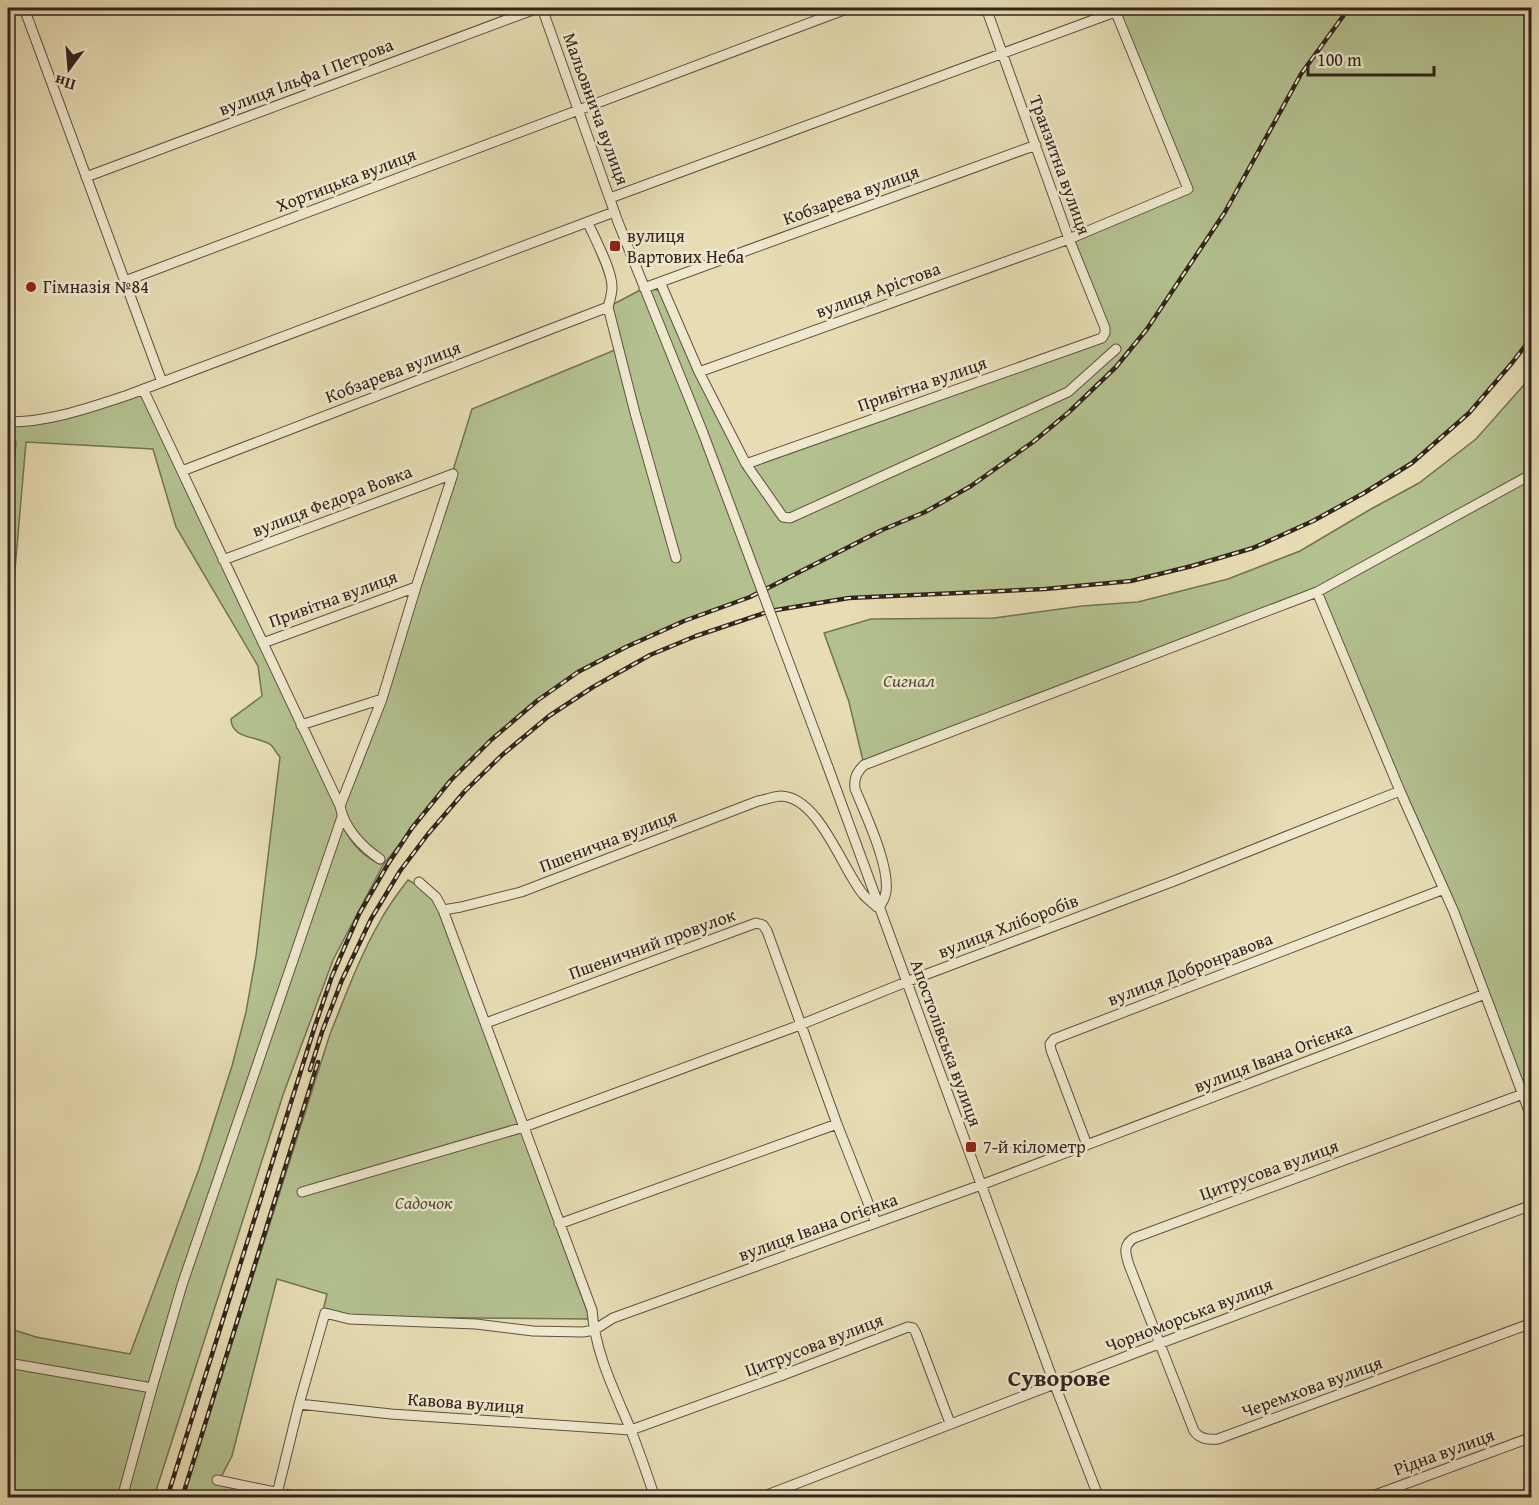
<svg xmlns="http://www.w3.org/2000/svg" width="1539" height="1505" font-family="'Gentium Book Plus',serif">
<rect width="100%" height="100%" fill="#e7dcb3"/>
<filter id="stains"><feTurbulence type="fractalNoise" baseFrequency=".00333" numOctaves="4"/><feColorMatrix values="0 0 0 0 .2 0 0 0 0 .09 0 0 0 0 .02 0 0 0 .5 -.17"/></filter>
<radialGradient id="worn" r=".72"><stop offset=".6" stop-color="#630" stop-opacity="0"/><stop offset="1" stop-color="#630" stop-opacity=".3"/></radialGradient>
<path fill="#b3c18f" stroke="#727256" stroke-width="1.5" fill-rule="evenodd" d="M1114,8H1531V337L1512,363L1469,413L1412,463L1364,493L1313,521L1253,548L1192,566L1131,581L1045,589L849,598L770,611L762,591L750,597L684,621L626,647L578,672L538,700L491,740L451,780L383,865L333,960L283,1095L154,1497H8V1328L36,1337L130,1354L199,1169L232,1066L246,1012L256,956L280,757C277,754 274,748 271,745C258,736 231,739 231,719L262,696L258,666L176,527L153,449L26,442L8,651V539L16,442L8,441V422L35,420L143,389L339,805L382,699L472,409L615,350L608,307L644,288L664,291L746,463L1105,333L1069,239L1188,189ZM338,818L380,863V864C357,853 350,840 338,818Z
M1531,377V1119L1454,912L1317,592L864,765L849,702L824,633L871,619L994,618L1082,606L1138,602L1228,579L1300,551L1371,509L1419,483L1476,439Z
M408,880C424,888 433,899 442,914L590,1319L350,1317L323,1311L327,1294L277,1279L232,1456L218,1483L274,1495L273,1497L183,1498L330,1034C345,997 359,958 379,923C387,908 397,894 408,880Z"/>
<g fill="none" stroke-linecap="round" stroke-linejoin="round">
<defs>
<path id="minor" d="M24,8L162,382
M542,8L618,222L703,433
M86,177L538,8
M610,198L1115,12
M125,281L849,8
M660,282L699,372L746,464L783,517L790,518L1068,392L1116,349
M644,288L1036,145
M608,307L635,413L676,558
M699,372L1069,239L1188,189L1114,8
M143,389L340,806C344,828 362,847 380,859
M8,422C49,422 89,408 128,395L614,212
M746,464L1102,338L1105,333V328L1069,239L986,8
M182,471L608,307C610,300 612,294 612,287C612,270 595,239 588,223
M223,560L453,474
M1317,592L1400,791L1454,912L1532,1119
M263,643L416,587
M301,725L382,699
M828,767L1054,1383L1099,1498
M340,806L382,699L416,587L453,474
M419,882L436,897L443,910L592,1310C595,1352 614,1390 630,1428C639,1451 647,1474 655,1498
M879,908C881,904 884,900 885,896C893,872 865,813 855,789C854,778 856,773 864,765L1317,592L1532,474
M443,910L461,907L521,892L758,801C765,800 774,796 781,796C819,797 842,869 863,894C867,899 873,903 877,907
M486,1023L756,923L763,925L767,931L837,1124L876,1223
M1523,1094L1134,1238C1123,1245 1125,1253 1129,1265L1194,1431C1200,1439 1208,1440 1218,1439L1532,1323
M1087,1145L1051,1050L1050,1044L1054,1039L1444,889
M302,1192L524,1127L800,1025L906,982L1174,881L1400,791
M559,1224L837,1124
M8,1363L152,1388
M299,1404L391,1414L631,1430L783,1375L908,1327L913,1328L916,1333L950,1423
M217,1480L304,1498
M122,1498L152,1388L182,1285L342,817
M276,1498L299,1404L325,1313L349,1319L476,1324L533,1331L583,1332L594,1330L613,1318L981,1185L1485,994
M759,1498L1161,1343L1532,1205
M1367,1498L1532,1437"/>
</defs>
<use href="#minor" stroke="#5e5242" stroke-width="11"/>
<use href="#minor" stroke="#efe8ce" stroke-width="9"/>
<defs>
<path id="rail" d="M310,1070L322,1032L342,980L371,919L400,871L428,834L465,791L502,755L549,716L593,687L650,655L696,636L770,611L849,598L1045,589L1131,581L1192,566L1253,548L1313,521L1364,493L1412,463L1469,413L1512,363L1532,337
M167,1498L314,1029L332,976L359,914L388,864L412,828L451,780L491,740L538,700L578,672L626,647L684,621L750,597L882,530L925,512L971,486L1033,442L1069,412L1116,367L1147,329L1225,212L1301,74L1349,8
M182,1498L318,1062"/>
</defs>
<use href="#rail" stroke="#31241d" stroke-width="4.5"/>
<use href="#rail" stroke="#efe8ce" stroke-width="2" stroke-dasharray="7" stroke-linecap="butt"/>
<defs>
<path id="minor-bridge" d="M703,433L828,767"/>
</defs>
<use href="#minor-bridge" stroke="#5e5242" stroke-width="11" stroke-linecap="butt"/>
<use href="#minor-bridge" stroke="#efe8ce" stroke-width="9"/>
</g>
<g fill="#8f2418" stroke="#efe8ce" stroke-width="2">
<rect x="609" y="240" width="12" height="12" rx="3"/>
<circle cx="31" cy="287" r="6"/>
<rect x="965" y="1141" width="12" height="12" rx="3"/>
</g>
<g text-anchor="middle" stroke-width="5" stroke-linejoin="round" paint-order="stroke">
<g font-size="18" fill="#31241d" stroke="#efe8ce">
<text transform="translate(306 77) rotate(-21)" y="6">вулиця Ільфа І Петрова</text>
<text transform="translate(596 109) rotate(70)" y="6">Мальовнича вулиця</text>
<text transform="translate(1060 165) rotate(70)" y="6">Транзитна вулиця</text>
<text transform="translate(346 180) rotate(-21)" y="6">Хортицька вулиця</text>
<text transform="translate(851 195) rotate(-20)" y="6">Кобзарева вулиця</text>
<text transform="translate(878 290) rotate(-20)" y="6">вулиця Арістова</text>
<text transform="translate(393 372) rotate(-21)" y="6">Кобзарева вулиця</text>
<text transform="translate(922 384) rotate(-19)" y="6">Привітна вулиця</text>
<text transform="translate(332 501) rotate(-21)" y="6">вулиця Федора Вовка</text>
<text transform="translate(333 599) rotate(-20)" y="6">Привітна вулиця</text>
<text transform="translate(608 841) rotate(-21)" y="6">Пшенична вулиця</text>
<text transform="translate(1008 926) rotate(-21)" y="6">вулиця Хліборобів</text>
<text transform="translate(652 944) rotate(-20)" y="6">Пшеничний провулок</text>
<text transform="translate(1190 969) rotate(-21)" y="6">вулиця Добронравова</text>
<text transform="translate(946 1043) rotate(70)" y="6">Апостолівська вулиця</text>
<text transform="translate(1273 1057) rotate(-21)" y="6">вулиця Івана Огієнка</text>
<text transform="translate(1269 1170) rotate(-20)" y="6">Цитрусова вулиця</text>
<text transform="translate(818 1227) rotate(-20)" y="6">вулиця Івана Огієнка</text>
<text transform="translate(1189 1315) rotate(-21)" y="6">Чорноморська вулиця</text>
<text transform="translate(814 1345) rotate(-21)" y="6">Цитрусова вулиця</text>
<text transform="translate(1312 1387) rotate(-20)" y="6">Черемхова вулиця</text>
<text transform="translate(466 1403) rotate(4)" y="6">Кавова вулиця</text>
<text transform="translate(1444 1452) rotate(-20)" y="6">Рідна вулиця</text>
</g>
<g font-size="18" fill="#31241d" stroke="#efe8ce" text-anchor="start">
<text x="627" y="242">вулиця<tspan x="627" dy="21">Вартових Неба</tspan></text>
<text x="43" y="293">Гімназія №84</text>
<text x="983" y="1153">7-й кілометр</text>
</g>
<g font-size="18" font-style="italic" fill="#524b3a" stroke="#efe8ce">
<text x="909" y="687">Сигнал</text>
<text x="424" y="1209">Садочок</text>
</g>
<g font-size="24" font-weight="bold" fill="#31241d" stroke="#efe8ce">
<text x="1059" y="1386">Суворове</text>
</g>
</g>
<rect width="1539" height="1505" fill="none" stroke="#e7dcb3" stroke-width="30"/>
<rect x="9" y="9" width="1521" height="1487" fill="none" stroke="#31241d" stroke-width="3"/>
<rect x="15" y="15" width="1509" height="1475" fill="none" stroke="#31241d" stroke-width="1.5"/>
<g transform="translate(69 69) rotate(196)" stroke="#efe8ce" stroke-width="4.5" paint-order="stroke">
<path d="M0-4.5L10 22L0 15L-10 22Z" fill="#31241d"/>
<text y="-9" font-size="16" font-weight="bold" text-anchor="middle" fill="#31241d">Пн</text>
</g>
<path d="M1308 66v9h126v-9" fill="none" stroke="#31241d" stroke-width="3"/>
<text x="1317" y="66" font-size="18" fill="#31241d" stroke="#efe8ce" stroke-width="4.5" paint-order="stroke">100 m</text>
<rect width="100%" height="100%" filter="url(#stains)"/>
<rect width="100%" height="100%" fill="url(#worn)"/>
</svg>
